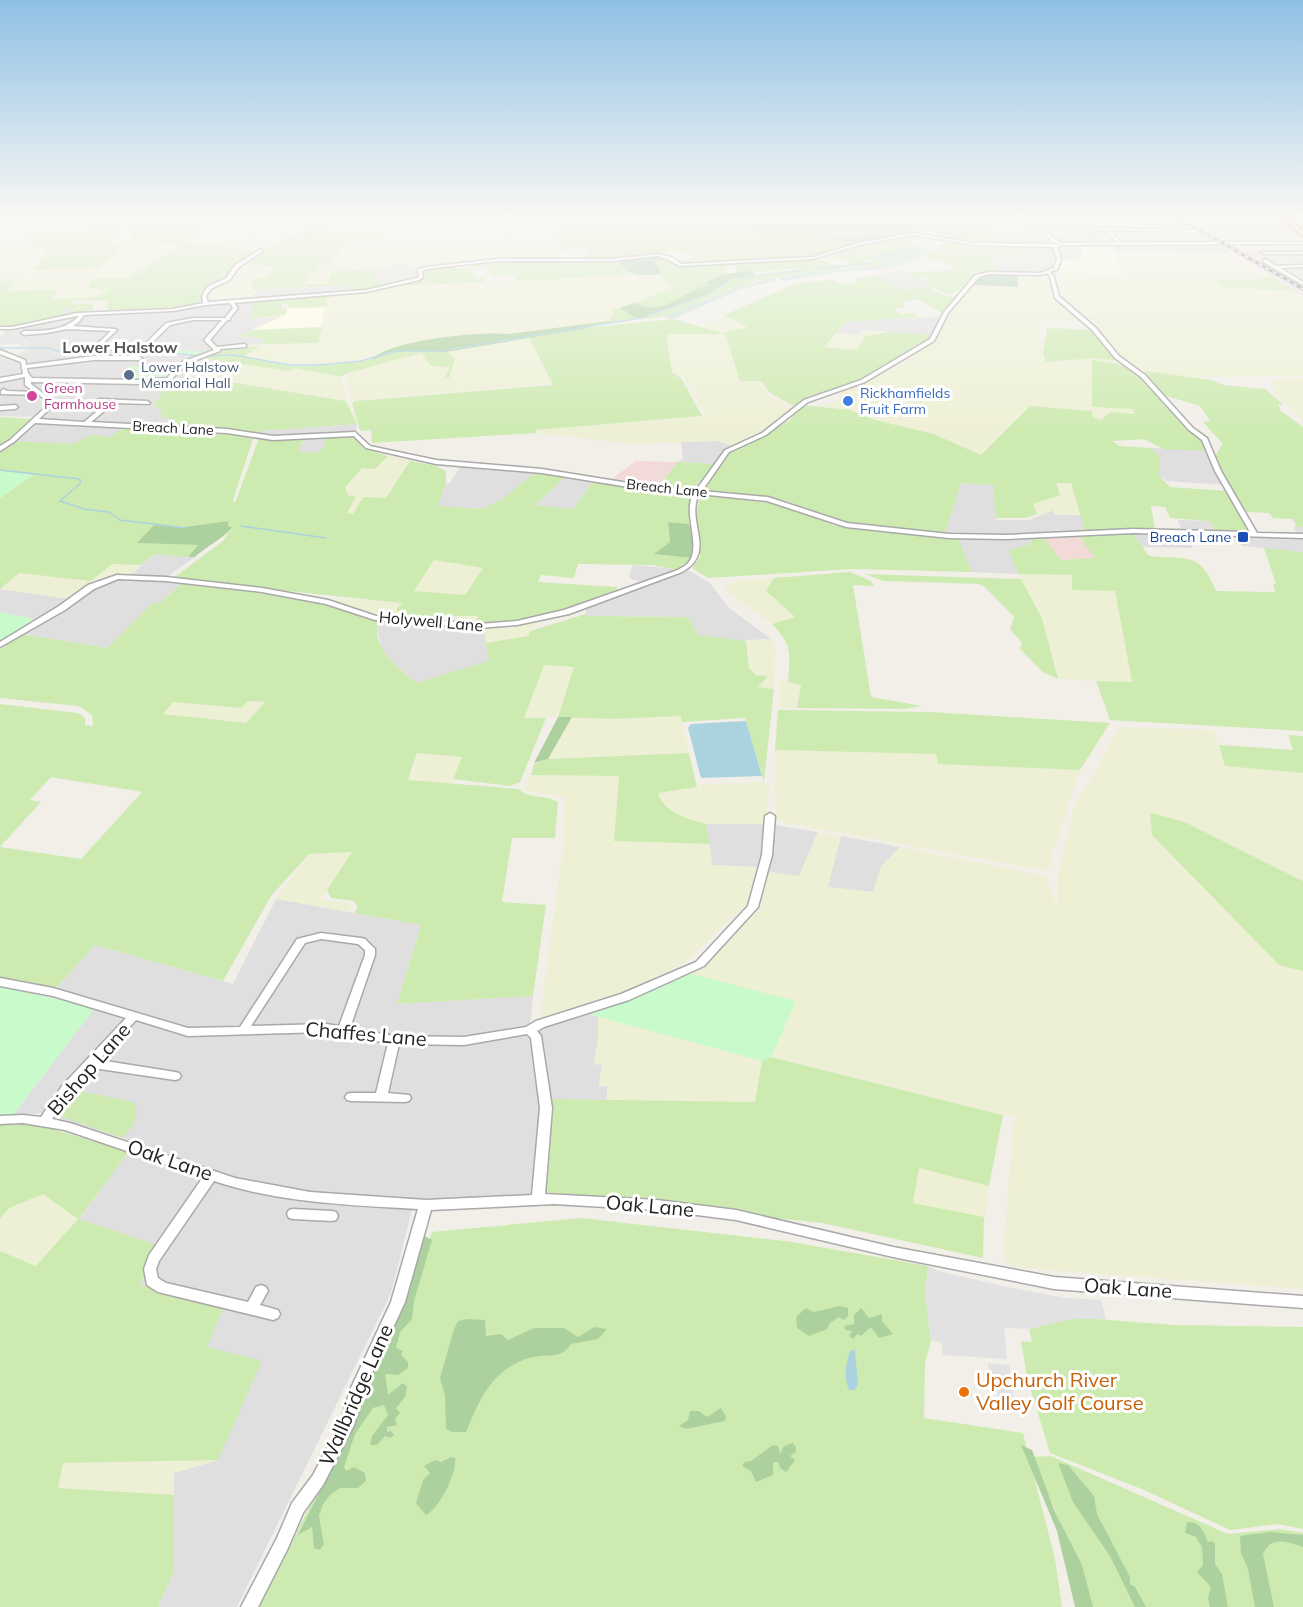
<svg xmlns="http://www.w3.org/2000/svg" width="1303" height="1607" font-family="Mulish,sans-serif">
<rect width="100%" height="100%" fill="#f2efe9"/>
<path fill="#e0dfdf" d="M1175,215H1303V282L1257,257H1265L1259,247L1228,242Z
M1036,222L1044,227L1096,230L1200,231L1219,242L1231,253H1155L1115,251L1113,247L1078,260L1057,259L1054,268L1045,272L997,273L988,254H1021L1019,246L1028,238L990,237L984,228L1025,230L1028,229L1027,223Z
M395,264H409L416,269L418,277L382,288L373,269L393,268Z
M896,271L908,272L930,284L927,285L930,287L908,290L875,276Z
M347,285L349,292L250,300L258,290Z
M202,299L205,305L254,301L250,319L281,317L240,336L265,339L259,344L220,347L201,358L213,361L204,370H191L186,378L172,379L162,411L173,422L168,427L110,437L92,435L73,444L14,441L36,417L0,416V354L11,358L31,347H19L20,343L0,345V338L6,330L63,316L61,309L71,308V315L162,311L191,307Z
M943,316L933,335L864,330L859,335L836,333L845,322Z
M357,424L356,432L326,434L324,447L317,453L298,451L306,436L277,438L260,435L258,431Z
M681,441H719L733,446L714,464L678,462L683,459Z
M1151,448L1206,451L1224,485L1167,481L1160,477V457Z
M461,465L536,472L501,500L481,509L437,506L446,483H450Z
M566,476L594,480L573,509L535,505Z
M961,483L993,485L996,520H1029L1053,510L1055,515H1081L1085,531L1032,535L1030,544L1009,550L1018,574L972,572L958,538L945,534Z
M1178,520L1209,521L1218,534L1297,535L1294,526L1303,527V552L1242,546L1238,538H1228L1225,541L1193,540L1192,548L1142,547L1132,533H1182Z
M154,554L195,557L168,576L182,583L160,603H152L107,648L21,634L33,619L0,612V589L76,599L107,580L133,573Z
M632,565L688,570L710,583L728,607L771,639L729,641L698,635L688,617L586,616V608L626,591L641,582L629,578Z
M379,621L484,628L490,661L416,683L383,654L377,628Z
M756,822L818,832L799,877L766,871L756,867L712,865L706,824Z
M841,836L900,847L881,867L873,892L827,887Z
M276,899L421,925L397,1004L533,996L530,1025L588,1014L598,1016V1040L594,1063L602,1065L599,1085L607,1086V1100L551,1099L540,1104L535,1194L414,1202L391,1293L237,1607H158L174,1571V1473L218,1460L207,1347L224,1305L140,1285L155,1244L79,1220L135,1142L42,1113L13,1115L100,1001L55,989L95,945L233,984Z"/>
<path fill="#f2dad9" d="M636,461L678,462L658,486L609,481Z
M1077,534L1096,558L1061,560L1044,538Z"/>
<path fill="#ebdbe8" d="M1219,244H1230L1240,250H1259L1266,256L1258,257L1259,260L1303,285V296Z"/>
<path fill="#ffffe5" d="M1084,246L1114,247L1121,275L1053,272L1060,266L1062,259L1078,260Z
M327,307L323,327L252,330L285,315L288,308Z"/>
<path fill="#eef0d5" fill-rule="evenodd" d="M66,215H342L314,224L256,250L182,243L130,278L93,279L88,288L110,289L98,297L52,299L57,289L7,291L13,280L0,281V247L19,229L27,245L42,253L28,268L25,278L35,270L99,268L123,246H106L119,227L27,234L22,225L5,219L32,216L31,221ZM175,222H204L139,242L132,240L131,230L122,229Z
M356,215H439L432,223L457,222V225L470,219L541,216L570,224L557,236L563,238L561,251L565,254L559,259L497,258L416,269L409,264H395L394,268L331,271L327,284H304L308,273L357,237L376,236L383,231L312,229Z
M1123,252L1231,253L1240,262L1271,276L1257,280H1216L1221,287L1295,291L1303,296V376L1184,377L1144,371L1121,357L1099,331L1060,297L1056,281H1067L1064,272L1121,275L1125,269Z
M242,263L277,266L253,285V290L258,291L250,300L241,301L244,297H207L209,291L232,276Z
M662,274L666,284L672,288L614,310L610,321L508,334L494,333L434,338L357,360L328,363H288L246,357L260,346L318,343L327,295L398,286Z
M1047,274L1055,297L1083,321H1039L1036,325L1085,329L1037,327L1046,361L1093,358L1120,361L1129,366L1116,365L1135,414L1111,412L1101,420L1093,417L1092,411L1030,406L981,455L934,434L875,420L851,410L819,405L843,401L845,399L843,397L846,396L836,393L894,368L935,341L950,313L973,285L1018,287V275Z
M724,315L749,327L722,333L700,327Z
M864,330L887,332L866,336L856,350L824,347L836,333L859,335Z
M665,334H725L740,381H763L766,393L790,408L788,415L762,432L734,445L719,441L629,444L536,433L535,430L706,416L682,375L672,372Z
M529,337L552,384L351,400L345,374L421,352L455,359L447,351Z
M220,360L288,371L294,368L336,375L341,377L347,399L329,398L209,378H186L190,370H204L213,361Z
M1303,378V420L1275,393L1270,382L1276,379Z
M388,456L412,458L386,498L353,514L346,513L348,495L344,488L362,468L375,469Z
M1055,483H1071L1081,515H1055L1052,510L1039,516L1032,504L1059,495Z
M434,560L462,564L483,568L465,595L414,591Z
M112,564L141,565L133,573L93,580Z
M19,573L91,581L68,599L0,589Z
M1018,574L1072,575L1073,590H1115L1132,682L1058,679L1042,616Z
M774,578L766,591L796,618L772,624L722,587L743,580Z
M341,598L403,603L406,616L452,614L479,616L475,625L389,618L329,600Z
M542,620L530,631V636L486,643L484,628Z
M771,639L775,647L774,689L757,688L768,676L756,675L749,668L746,641Z
M544,665L574,667L558,717L523,718Z
M780,680L801,685L797,708H779Z
M248,701L265,702L246,723L162,715L173,702L241,708Z
M681,716L689,753L548,759L572,717L612,719Z
M1121,727L1214,730L1225,766L1303,773V881L1185,822L1279,965L1303,971V1289L1012,1267L1003,1256L1014,1117L771,1057L796,1001L688,973L701,967L758,910L769,872L799,876L818,832L841,836L828,887L873,892L881,867L900,847L1045,876L1058,910V875L1073,809Z
M775,750L937,754L938,764L1080,770L1047,871L776,821Z
M417,753L462,757L452,785L408,780L414,769Z
M531,775L619,776L614,841L710,844L712,865L756,867L748,902L685,963L618,995L540,1019L564,840L565,798L525,790Z
M764,782L770,785L766,824H706L687,820L660,801L657,793L705,785Z
M353,852L320,899L350,904L352,907L349,912L276,899L309,854Z
M598,1016L762,1061L756,1102L607,1100V1086H599L602,1065L594,1064L598,1040Z
M919,1168L989,1186L985,1219L913,1204Z
M43,1194L78,1219L36,1267L0,1251V1219L9,1208Z
M218,1460L174,1473V1495L57,1488L63,1463Z"/>
<path fill="#cdebb0" fill-rule="evenodd" d="M542,215L702,226L858,243L812,257L838,266L852,265L833,257L840,254H832L881,240L926,235L909,243L918,247L900,249L858,264L874,262L884,265L800,273L760,280L732,288L663,317L613,322L610,321L614,310L620,308L633,317L641,318L706,295L732,279L806,268L739,273L730,262L724,274L706,281L712,285C681,290 668,318 634,303L672,288L666,284L654,262L668,259L685,266L791,259C768,259 688,267 673,260L691,259L692,255L669,250L661,254L618,260L621,267L633,275L516,281L515,275L491,276L488,267L476,268L472,263L603,260L583,259L591,249H582V246H574L572,251H561L562,238L556,236L570,224Z
M912,215L1027,218L1036,222L978,220L990,237L1028,238L1032,245L1019,246L1022,254H989L997,273L968,271L975,275L966,288H961L951,295L926,285L929,284L923,281L927,280L924,277L915,278L908,272L960,270L952,268L950,263L928,259V252L947,251L944,247H933L951,241L971,243L937,236V231L924,230L921,234H912Z
M175,222H205L184,242L256,250L200,295L202,299L192,306L108,311L109,308H105L109,301L73,300L72,304L94,303L93,312L71,314L70,308L61,309L63,316L13,327L0,326V281L13,280L7,291L57,289L53,299L98,297L109,290L88,288L93,279L130,278L182,243L139,242L132,241L131,230H118L107,246L124,245L99,268L35,270L33,268L47,252L32,244L27,234L119,227V230Z
M312,229L384,231L376,236L357,237L315,272L308,273L305,284H327L331,271L373,269L382,288L349,292L347,285L253,290V285H249L258,277H265L276,267L242,263L270,245Z
M452,264L457,269L470,268L476,278H484L485,282L398,286L423,278L422,270Z
M875,276L908,290L927,287L942,295L958,298L944,314L918,299L901,302L907,307L894,309L900,314L914,313L919,317L845,322L824,347L856,350L866,336L887,332L933,335L898,361L857,381L793,406L769,392L762,381H740L725,334H666L672,372L681,378L702,416L536,430V433L372,443L371,430L360,431L352,403L354,401L553,385L529,337L584,328L673,319L722,333L748,327L724,315L797,283L833,280L842,284L854,283L856,278Z
M1271,276L1295,291L1221,287L1215,280H1257Z
M327,295V307L288,308V304H282V308L287,310L285,315L250,319L254,301Z
M323,327L318,343L259,344L265,339L240,336L252,330Z
M1047,328L1093,330L1111,354L1120,361L1093,358L1046,362L1043,352Z
M260,346L243,357L292,366L327,365L371,360L396,352L447,351L455,359L449,378H445L450,367L431,366L421,353L345,374L341,377L295,368L289,371L200,358L229,347Z
M1092,360L1129,366L1172,410L1185,428L1202,439L1206,451L1163,449L1144,439L1112,441L1120,446L1151,448L1160,457V477L1170,487L1227,491L1248,530L1217,532L1209,521L1170,518L1165,507L1151,506L1155,529L1085,531L1071,483H1056L1060,495L1033,504L1037,514L1026,518H996L993,485L961,483L945,534L835,521L787,501L701,490L726,455L789,421L803,405L851,410L875,420L934,434L981,455L1030,406L1092,411L1093,417L1100,420L1111,412L1135,414L1133,409L1092,407Z
M1144,371L1211,380L1224,385L1265,389L1283,404L1278,405L1281,411L1303,427V527H1297L1293,519L1273,518L1269,513L1244,512L1215,456L1223,444L1203,422L1210,421L1200,406L1163,395Z
M172,379H211L346,401L357,424L259,431L260,435L168,427L173,422L168,417H160L162,411L153,405Z
M0,417L36,419L0,447Z
M123,427L254,436L233,500L235,503L259,438L305,437L298,451L317,453L324,447L325,436H354L363,448L388,456L375,469L362,468L345,487L348,495L356,497L347,513L353,514L363,497L386,498L410,461L433,465L446,471V483L438,506L481,509L501,500L536,472L566,476L535,505L573,509L594,480L693,492L689,524L668,522L670,542L655,554L691,558L678,570L652,565L578,564L574,578L541,575L538,582L617,587V590L569,609L526,620L475,625L478,616H406L396,610L402,603L172,579L224,540L232,527L228,526V521L185,527L155,525L138,543L199,545L188,557L154,554L141,565L112,564L91,581L19,573L0,589V498L33,475L0,471V450L14,441L73,444L92,435L110,437ZM434,560L483,568L465,595L414,591Z
M678,462L714,464L694,488L658,486Z
M700,494L784,505L836,526L958,538L972,572L852,569L708,578L692,568L700,557L696,518Z
M1132,533L1149,556C1188,560 1200,551 1216,591L1275,592L1273,584H1276L1264,548L1303,552V731L1110,720L1096,681L1132,682L1115,591L1072,590V575L1018,574L1009,550L1030,544L1032,538H1044L1061,560L1095,558L1077,534Z
M850,572L871,581L874,586L853,585L871,697L922,706L905,709L797,708L801,685L788,682C790,653 793,646 772,624L795,617L766,591L774,578Z
M865,574L1021,579L1042,618L1058,679L1043,672L1020,649L1022,643L1010,629L1014,617L985,587L979,584L883,581Z
M182,583C249,592 315,598 378,621C372,650 397,666 416,683L489,661L486,643L529,636L530,631L586,614L587,616L688,617L698,635L746,641L749,668L756,675L768,676L758,687L774,689L764,782L745,718L682,722L681,716L612,719L558,717L574,667L544,665L524,718H546L520,782L510,786L453,779L462,757L417,753L408,780L519,789C530,800 546,794 558,802L555,838H512L502,902L546,905L533,996L397,1004L421,925L354,913L358,906L353,901L331,898L327,890L352,852L309,854L271,896L223,981L95,945L55,989L0,980V847L81,859L142,792L51,777L30,800L41,802L0,847V704L78,713L85,718V725L93,726L92,715L79,706L0,698V650L21,634L107,648L152,603H160ZM248,701L265,702L246,723L163,714L173,702L241,708Z
M778,710L930,712L1110,723L1080,770L938,764L936,754L775,750Z
M1288,735L1303,736V773L1225,766L1219,745L1293,750Z
M689,753L697,787L658,793C663,812 689,820 706,824L710,844L614,841L619,776L531,775L534,764L548,759Z
M1150,813L1185,822L1303,881V971L1279,965L1152,835Z
M771,1057L1003,1115L989,1186L919,1168L913,1203L984,1217L983,1258L822,1223L678,1208L624,1199L544,1192L551,1099L755,1102L762,1061Z
M75,1090L133,1102C142,1116 132,1126 123,1138L56,1115Z
M27,1122L129,1151L79,1219L155,1244L140,1285L224,1305L207,1347L262,1361L218,1460L63,1463L58,1488L174,1495V1571L158,1607H0V1251L36,1266L78,1219L43,1194L9,1208L0,1219V1123Z
M581,1218L792,1242L928,1266L925,1293L931,1341L925,1363L924,1418L1023,1433L1055,1559L1062,1607H259L394,1339L432,1232Z
M1083,1318L1174,1325L1303,1327V1529L1277,1524L1230,1530L1144,1490L1050,1453L1027,1377L1021,1341L1032,1342L1029,1329L1051,1322Z
M1051,1456L1228,1534L1280,1529L1303,1533V1607H1085L1054,1507L1031,1457Z"/>
<path fill="#add19e" d="M439,215H542L470,219L457,226V222L432,223Z
M568,215H912V234L858,243L702,226Z
M751,271L755,275L732,279L706,295L641,318L633,317L620,308L634,303C668,318 680,290 711,285L706,282L724,274Z
M610,321L613,322L588,326L589,328L445,352H396L371,360C389,340 479,331 508,334Z
M228,521V526L232,527C226,537 205,547 195,557H188L198,545L137,543L154,525L185,527Z
M668,522L689,524L694,542L691,558L654,554L670,542Z
M558,717H572L548,759L534,763Z
M423,1235L432,1240L414,1301L412,1319L400,1332L396,1348L403,1351L401,1355L408,1362V1368L398,1375L385,1374L388,1395L403,1383L407,1387L405,1397L396,1408L400,1413L395,1419L397,1425L387,1427V1432L391,1431L394,1435L390,1438L385,1436L377,1445H370L372,1436L388,1415L384,1405L373,1408L355,1434L344,1467L346,1471L354,1467L365,1473L366,1481L358,1488H340L331,1494L323,1504L319,1516L324,1545L319,1550L314,1548L312,1527L298,1535L349,1433Z
M839,1306L848,1308V1316L844,1320L839,1317L830,1323L827,1329L809,1336L797,1328L796,1317L806,1308L814,1312Z
M861,1308L869,1318L882,1314V1321L893,1334L879,1338L871,1327L861,1336L857,1334L853,1339L849,1336L852,1331L845,1330L844,1326L854,1324V1315Z
M468,1319L485,1320L486,1336L501,1334L508,1340L534,1328H564L578,1337L594,1327L607,1329L598,1339L571,1344C562,1359 548,1354 534,1357C525,1358 512,1365 505,1370C484,1386 476,1409 466,1432H452L446,1429L445,1395L440,1378L454,1329L458,1321Z
M721,1408L726,1416L725,1421L686,1429L679,1426L688,1420L690,1411H699L707,1417Z
M793,1443L796,1447V1452L790,1456L795,1460L786,1472L780,1468L778,1462H773V1475L756,1482L751,1471L742,1466L745,1462L751,1461L773,1445L778,1446L780,1454L784,1446Z
M1021,1445L1032,1450L1055,1512L1082,1565L1093,1607H1075L1057,1531Z
M451,1457L455,1458C458,1472 439,1509 426,1515L416,1503L423,1480L430,1473L424,1466L435,1460L441,1462Z
M1058,1463L1068,1465L1094,1496L1097,1514L1130,1577V1584L1135,1587L1146,1607H1135L1110,1556L1073,1502Z
M1187,1522C1199,1521 1204,1531 1208,1542L1213,1541L1215,1544V1564L1222,1574L1228,1607H1210L1208,1598L1211,1587L1197,1572L1203,1565L1202,1547L1196,1537L1185,1533Z
M1270,1532L1303,1535V1547C1287,1542 1271,1535 1263,1554L1274,1607H1255L1248,1569L1241,1553L1240,1536Z"/>
<path fill="#c6e0d4" d="M912,246L928,250L944,247L947,251L928,252L929,254L892,268L839,272L783,281L779,278L800,273L880,266L882,265L872,260Z
M774,278L776,280L739,290L672,319L663,317L742,285Z"/>
<path fill="#aacbaf" d="M657,256L668,259L655,262L662,274C644,275 627,279 618,260Z
M1017,274L1018,287L973,285L982,275Z"/>
<path fill="#c8facc" d="M1061,215H1161L1197,230L1061,228L1043,225L1045,221Z
M105,342L171,343L168,349L210,352L201,356L137,349L65,351L71,345H98Z
M130,366L177,368L173,376L163,380L134,381L135,379H132L140,371L126,370Z
M0,471L33,475L0,498Z
M0,612L34,619L0,641Z
M688,973L796,1001L771,1057L762,1061L588,1014Z
M0,986L95,1008L13,1115L0,1116Z"/>
<path fill="#e2e2e2" d="M928,1266L938,1271L1012,1288L1066,1298L1101,1300L1106,1319H1072L1029,1329L1004,1328L1007,1359L943,1355L941,1342L931,1341L925,1293Z
M988,1363L1009,1365L1015,1407H993L992,1398L998,1397L996,1386L991,1385Z"/>
<path fill="#aad3df" d="M746,721L762,776L701,778L688,728L691,724Z
M855,1350L858,1385L855,1390H850C843,1382 846,1362 850,1351Z"/>
<g fill="none" stroke-linecap="round" stroke-linejoin="round">
<path stroke="#aad3df" stroke-width="1.5" d="M932,215L931,219H938
M938,219V233L954,235L955,239
M938,219L943,215
M286,240L353,215
M872,259L911,247V244
M816,269L867,263
M0,348H47L61,352L137,349L200,356
M206,356L233,355L290,365H319L361,361L395,351H440L641,318L706,295L732,279L803,270
M0,470L79,479L81,483L60,501L84,509L109,512L120,520L186,528
M241,526L326,538"/>
<defs>
<path id="minor" d="M1021,215C1045,215 1044,236 1062,243L1117,242L1104,230L1096,231L1094,235L1091,234L1093,229L1105,228L1195,230L1197,231L1195,232L1109,230L1121,242H1303V244L1062,245L1057,248L1061,259L1058,269L1050,272L1054,277L1059,296L1096,328L1119,356L1145,375L1193,428L1207,438L1221,471L1257,533L1303,534V538L1133,533L1006,539L949,538L846,527L767,501L699,494C685,522 718,552 682,572L569,614L517,625L480,628L375,620L326,604L262,592L166,581L118,579L94,589L65,610L0,647V642L59,606L88,585L117,575L166,577L262,588L328,600L376,616L480,624L517,621L564,610L678,570C680,568 684,567 686,565C704,550 682,514 693,494L641,489L542,473L436,464L366,448L354,436L273,440L227,433L35,423L14,442L0,451V446L10,440L50,403L39,395L1,394V391L4,389L7,391L35,392L25,385V377L0,382V378L23,374L21,362L0,354V350L25,360L26,365L94,356H139L142,358L139,360H94L27,368L28,373L32,378L139,380L167,378L182,362L214,350L204,340L222,320H193L170,325L151,344H147V342L166,323L193,318H225L233,308L230,303L206,305L173,311L84,315L79,322L73,326L115,329L117,330L99,347L97,346V344L111,331L67,329L47,333L24,335L21,333L24,331C43,331 65,331 79,316H77L12,329H0V327H12L77,313L173,309L203,303L202,296L207,287L226,278L235,265L261,249L263,251L239,267L230,280L211,289L206,296L208,302L366,290L416,278L419,277L418,269L426,267L497,259H612L657,254L671,257L681,264L813,257L858,243L914,233L973,243L1058,244L1052,242L1039,224ZM914,235L973,245L1053,247L1057,259L1054,268L1040,273L989,272L975,275L944,312L930,339L861,380L804,400L762,433L725,450L696,490L641,485L542,469L436,460L370,446L355,432L273,436L227,429L91,422L114,403L149,404L150,403L147,401L99,399L97,400V402L107,403L84,422L39,419L56,403L31,384V382L139,384L171,380L186,364L220,351V349L246,347V345L244,344L217,347L210,340L227,320H230V318L238,308L234,303L366,292L420,280L423,277L422,271L427,269L497,261H612L657,256L667,259L680,266L813,259L859,245ZM1047,273L1050,277L1055,298L1092,330L1115,358L1141,377L1189,430L1202,440L1215,471L1250,532L1133,529L1006,535L949,534L847,523L768,497L702,491L729,452L766,435L808,402L865,382L934,341L948,313L979,277L989,274L1040,275Z
M1176,215H1182L1195,221L1217,220L1209,215H1215L1224,221L1194,223Z
M1261,252H1303V254H1263Z
M1263,260H1267L1276,266L1303,265V267L1280,268L1303,282V285L1263,262Z
M0,406L15,405L18,407L15,409L0,410Z
M770,813L775,816L772,855L758,907L704,966L629,1000L544,1027L537,1031L541,1036L552,1108L545,1194L657,1200L736,1210L893,1247L1054,1277L1303,1296V1308L1054,1289L893,1257L736,1220L657,1210L554,1204L431,1210L405,1302L365,1388L354,1425L323,1485L303,1513L288,1548L258,1607H241L277,1538L292,1503L313,1475L340,1423L351,1388L391,1302L418,1209C350,1205 280,1203 214,1181L159,1261L156,1269L158,1278L166,1283L248,1302L256,1287L261,1285L266,1287L268,1291L260,1305L278,1310L280,1314L278,1318L273,1320L158,1292L147,1285L144,1269L149,1255L203,1177L65,1130L23,1123L0,1124V1116L23,1115L41,1117L62,1086L126,1018L53,996L0,986V978L53,988L188,1028L240,1027L297,939L321,933L361,938L365,939L375,949V955L350,1028L394,1036L464,1037L526,1027L536,1021L621,994L696,962L748,906L762,855L765,816ZM321,939L358,944L365,950V955L339,1026L326,1024L251,1026L305,943ZM136,1020L188,1036L326,1032L388,1043L376,1093H351L347,1094L345,1097L347,1100L351,1101L405,1102L409,1101L411,1098L409,1095L388,1093L399,1044L464,1045L527,1034L531,1038L540,1108L532,1195L426,1200L310,1192L235,1178L70,1123L52,1119L70,1092L93,1068L175,1080L179,1079L181,1076L179,1073L175,1072L99,1060Z
M293,1209L332,1211L336,1212L338,1216L336,1220L332,1221L293,1219L289,1218L287,1214L289,1210Z"/>
<path id="major" d="M1279,215H1285L1303,231V236Z"/>
</defs>
<use href="#minor" stroke="#a9a9a9" stroke-width="3"/>
<use href="#major" stroke="#a06b00" stroke-width="3"/>
<use href="#minor" fill="#fff" fill-rule="evenodd"/>
<use href="#major" fill="#fcd6a4" fill-rule="evenodd"/>
<defs>
<path id="rail" d="M1167,215L1207,234L1303,289"/>
</defs>
<use href="#rail" stroke="#707070" stroke-width="3"/>
<use href="#rail" stroke="#fff" stroke-width="1.5" stroke-dasharray="4" stroke-linecap="butt"/>
</g>
<linearGradient id="sky" x2="0" y2="1"><stop stop-color="#8fc0e4"/><stop offset="0.49" stop-color="#f9f8f5"/><stop offset="1" stop-color="#f9f8f5" stop-opacity="0"/></linearGradient>
<rect width="1303" height="440" fill="url(#sky)"/>
<circle fill="#5c6f8a" stroke="#fff" stroke-width="2" cx="129" cy="375" r="6"/>
<circle fill="#d1479c" stroke="#fff" stroke-width="2" cx="32" cy="396" r="6"/>
<circle fill="#3f7fe0" stroke="#fff" stroke-width="2" cx="848" cy="401" r="6"/>
<rect fill="#1a4fb4" stroke="#fff" stroke-width="2" x="1237" y="531" width="12" height="12" rx="3"/>
<circle fill="#e8710a" stroke="#fff" stroke-width="2" cx="964" cy="1392" r="6"/>
<g text-anchor="middle" stroke-width="6" stroke-linejoin="round" paint-order="stroke">
<g font-size="14" fill="#4e5e75" stroke="#fff" text-anchor="start">
<text x="141" y="372">Lower Halstow<tspan x="141" dy="16">Memorial Hall</tspan></text>
</g>
<g font-size="14" fill="#b23c85" stroke="#fff" text-anchor="start">
<text x="44" y="393">Green<tspan x="44" dy="16">Farmhouse</tspan></text>
</g>
<g font-size="14" fill="#366cbe" stroke="#fff" text-anchor="start">
<text x="860" y="398">Rickhamfields<tspan x="860" dy="16">Fruit Farm</tspan></text>
</g>
<g font-size="14" fill="#222" stroke="#fff">
<text transform="translate(173 428) rotate(3)" y="5">Breach Lane</text>
<text transform="translate(667 488) rotate(6)" y="5">Breach Lane</text>
</g>
<g font-size="14" fill="#164399" stroke="#fff" text-anchor="end">
<text x="1231" y="542">Breach Lane</text>
</g>
<g font-size="16" font-weight="bold" fill="#555" stroke="#fff">
<text x="120" y="353">Lower Halstow</text>
</g>
<g font-size="16" fill="#222" stroke="#fff">
<text transform="translate(431 621) rotate(5)" y="6">Holywell Lane</text>
</g>
<g font-size="20" fill="#222" stroke="#fff">
<text transform="translate(366 1034) rotate(5)" y="7">Chaffes Lane</text>
<text transform="translate(89 1069) rotate(-49)" y="7">Bishop Lane</text>
<text transform="translate(170 1160) rotate(19)" y="7">Oak Lane</text>
<text transform="translate(650 1206) rotate(5)" y="7">Oak Lane</text>
<text transform="translate(1128 1288) rotate(4)" y="7">Oak Lane</text>
<text transform="translate(356 1395) rotate(-66)" y="7">Wallbridge Lane</text>
</g>
<g font-size="20" fill="#c56008" stroke="#fff" text-anchor="start">
<text x="976" y="1387">Upchurch River<tspan x="976" dy="23">Valley Golf Course</tspan></text>
</g>
</g>
</svg>
